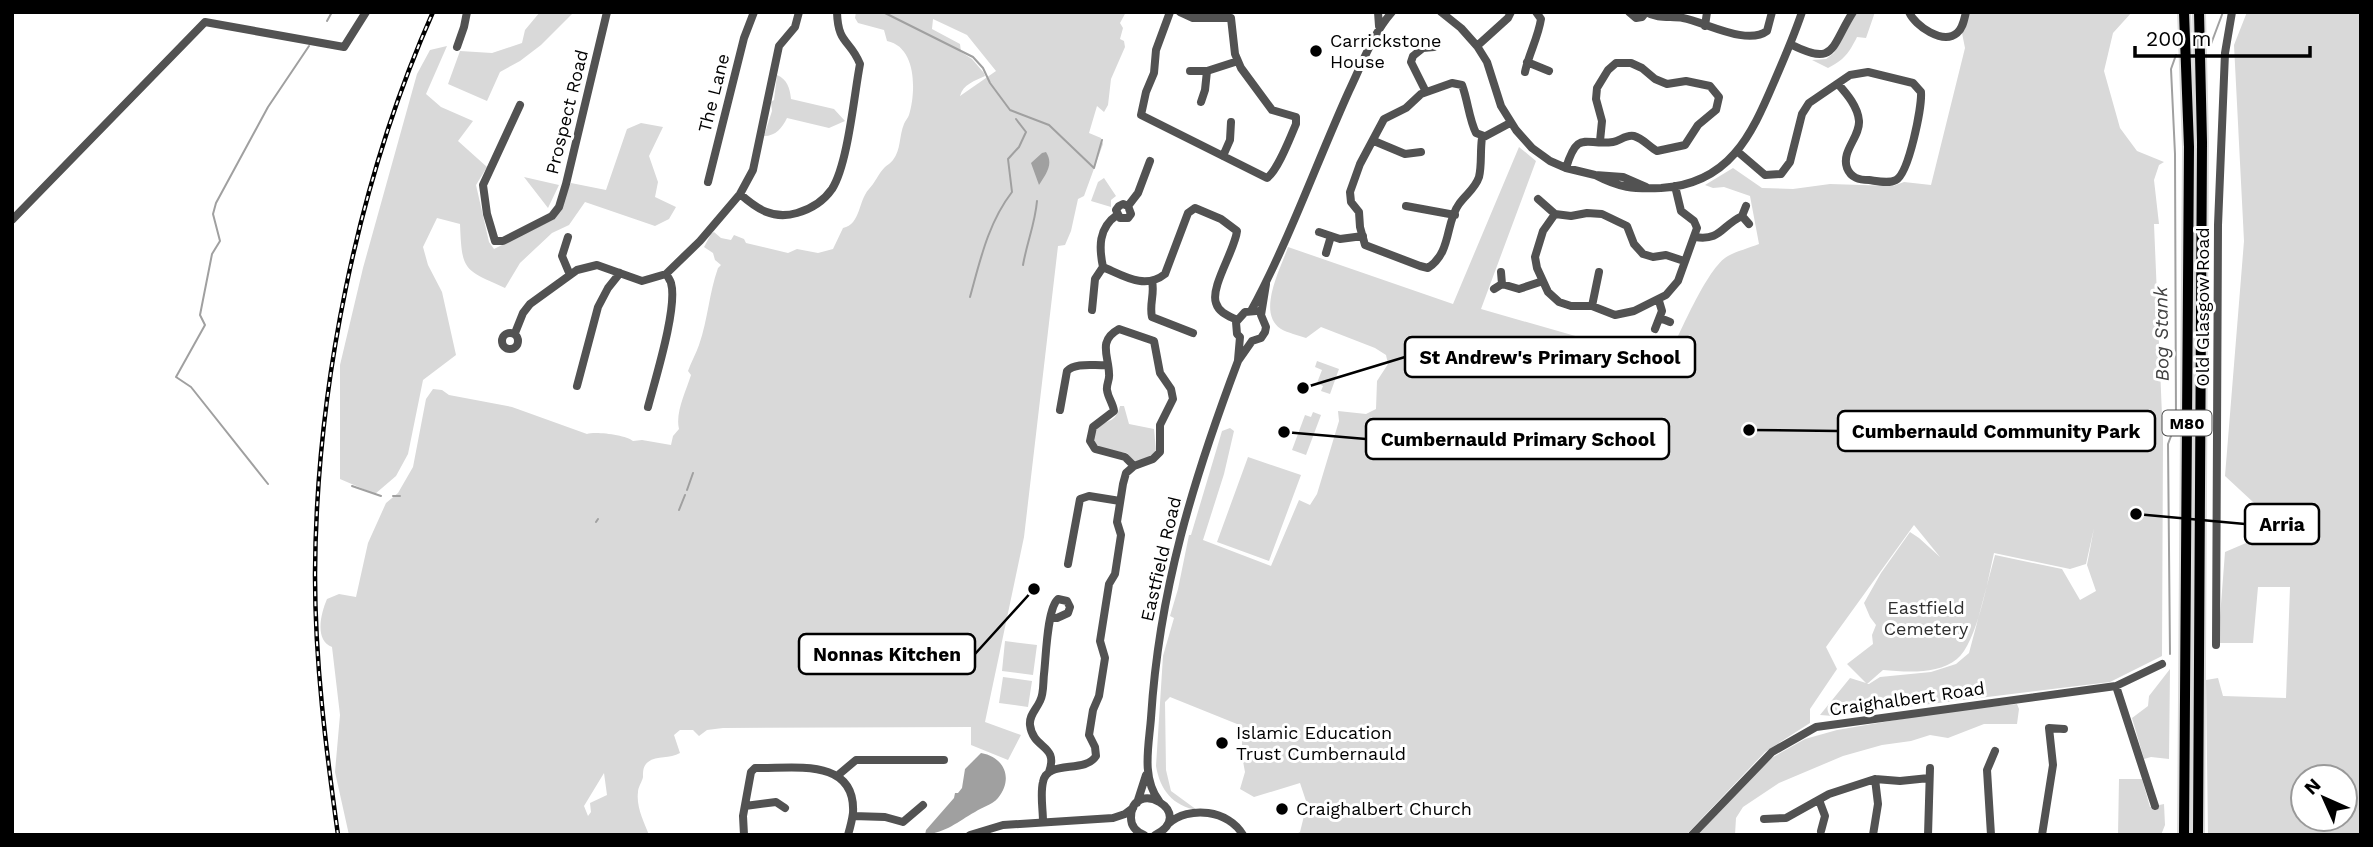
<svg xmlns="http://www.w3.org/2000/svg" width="2373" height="847" font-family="'Work Sans',sans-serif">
<rect width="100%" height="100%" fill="#fff"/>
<path fill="#d9d9d9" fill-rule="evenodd" d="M540,12H574L541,45L520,61L500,72L487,101L448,84L460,51L492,53L522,43L525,30Z
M856,12H1126L1120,23L1123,28L1120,39L1124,41L1125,47L1111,79L1108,105L1104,112L1097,106L1089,133L1101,138L1103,144L1084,196L1078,199L1071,231L1065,245L1058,246L1024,537L985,722L1021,735L1008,760L971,745V727L723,728L707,730L699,736L693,730H680L674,735L680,753C670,759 657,755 648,762C643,766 643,771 643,777C642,782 638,787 638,792C636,807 644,822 649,835H349L335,772L340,715L332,647C314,640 321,613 327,599L339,594L356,597L368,543L386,503L398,493L413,467L426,399L433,389L442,390L449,395L512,407L587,434C595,431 626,435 633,441L642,440L671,445L673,436L679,429C675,413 686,391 691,375L688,371C691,362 696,354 699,345C708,319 709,293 718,268L721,265L715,260L713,253L704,247L711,234L714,232L721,238L731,240L734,235L744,239L746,243L788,253L797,249L818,253L833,249L843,228C861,224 858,201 869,189C875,183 878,174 885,167C887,165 891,163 893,160C901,150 899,136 904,124C905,121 908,118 909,115C916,92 917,47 887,41L884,30L858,23L855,18ZM933,19L967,35L996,71L960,96C963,84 975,81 985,76L984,73L972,59L961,52L960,44L932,29ZM604,773L607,795L590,803L591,812L588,816L584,806Z
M1857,12H1875L1866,38L1857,37C1849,53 1844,60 1828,68L1812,60L1826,59L1834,53Z
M1967,12H2132L2113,33L2104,71L2120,128L2137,151L2164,162L2159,165L2154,180L2159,224H2154L2163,439L2162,656L2110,682L1833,716L1820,715L1850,678L1866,683L1847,664L1873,644L1872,635L1876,625L1870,617L1864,603L1881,573L1910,532L1919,538L1940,557L1914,525L1826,647L1837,669L1810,709V723L1765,752L1686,835H1294L1300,832L1307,804L1300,783L1254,797L1240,789L1245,772L1242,756V726L1170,697L1165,702L1166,770L1171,791L1197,810C1173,806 1160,790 1156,766L1163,656L1174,618L1170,616L1178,589L1189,535H1191L1222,431L1230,428L1234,431L1224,474L1203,540L1271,566L1299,500L1310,505L1317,494L1339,421L1338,411L1366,414L1376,409L1377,381L1388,364L1386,355L1375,348L1321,327L1306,338C1298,335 1288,333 1281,329C1256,313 1281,268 1288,247L1453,304L1519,147L1536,161L1481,309L1666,362C1678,338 1707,267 1728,256C1737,251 1749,248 1759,244L1750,196L1724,187L1713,188L1705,185L1733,168L1762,188L1793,189L1830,184L1893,186L1904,182L1931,185L1965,48L1962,33ZM2094,528L2087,565L2096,591L2080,600L2062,569L1995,555L1969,653L1956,664L1931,672L1880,677L1869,684H1867L1883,670C1906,672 1937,675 1957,659C1977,643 1988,579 1994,553L2070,569L2086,564Z
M2247,12H2361V835H2208L2206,680L2218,678L2223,696L2286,698L2290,587H2258L2253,643H2218L2225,552L2281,528L2225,476L2244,241L2234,45ZM2303,777H2345V819H2303Z
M447,46L426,94L441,107L473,121L458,141L487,167L476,185L489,242L494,249L554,219L571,183L606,190L627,129L641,123L663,127L649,156L658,182L655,197L676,207L669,219L655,226L585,202L569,225L552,233L520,263L505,288C463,269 462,271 460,224L437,218L423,247L428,265L442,292L456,355L423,380L408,454L396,476L375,494L340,479V365L363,268L417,74L430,50Z
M777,75C787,79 790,88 791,99L834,109L845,121L829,128L787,118C782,128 776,136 764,136L772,111L771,102L774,100Z
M524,177L559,185L548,208Z
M1104,178L1116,196L1111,200V207L1091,201L1098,182Z
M1317,361L1339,369L1330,394L1321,391L1323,386L1317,383L1322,370L1315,367Z
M1120,406H1124L1129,424L1154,429L1156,451L1152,456L1134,462L1127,453L1102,449L1093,443L1095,429C1107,418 1115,425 1120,406Z
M1313,412L1321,415L1306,455L1292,450L1305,415L1311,417Z
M1248,457L1301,475L1269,561L1217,542Z
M1005,641L1037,645L1033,675L1002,671Z
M2170,669L2169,759L2151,757L2144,759L2132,718L2148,706L2149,696Z
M1003,677L1032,681L1028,707L999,703Z
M2017,704L2019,709L2017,724H1984L1948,738L1930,735L1911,741L1882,745L1843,756L1779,783L1743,807L1736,818L1735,835H1697L1768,760L1805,739L1837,730L1943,712Z
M2119,779H2142L2150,807L2164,804L2165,825L2161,835H2118Z"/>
<path fill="#a0a0a0" d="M1046,152C1054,164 1046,174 1039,185L1031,163L1042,153Z
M981,753C1004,757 1014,778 998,798C992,805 982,807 975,812C957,822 947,832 925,835L926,830L954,798L955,793H958L962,788L965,769Z"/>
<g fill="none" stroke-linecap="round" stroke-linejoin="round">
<path stroke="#a0a0a0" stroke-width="2" d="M883,12L973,57L983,68L990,83L1010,110L1049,125L1094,168L1102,140
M327,21L332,12
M2211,44L2223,12
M1023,265C1027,242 1035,224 1037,201
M970,297C980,261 988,223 1012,192L1008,159L1019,147L1026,132L1016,119
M268,484L191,387L176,377L205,325L200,315L212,254L220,241L213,214L216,203L268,107L309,46
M352,486L381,496
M687,490L693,473
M393,496H400
M679,510L685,495
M596,522L598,519
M2170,654L2168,444L2176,423L2175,154L2171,69L2176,55"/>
<defs>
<path id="highway" d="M2184,835L2189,147L2184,12
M2198,835L2202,142L2199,12"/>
</defs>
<use href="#highway" stroke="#dbdbdb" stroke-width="14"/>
<path stroke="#525252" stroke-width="8" d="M1170,12L1156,50L1154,73L1146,92L1141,115L1267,178C1278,170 1290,138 1296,124V117L1272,110L1241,68L1235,54L1231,18H1193L1180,12
M1378,12L1379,26
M1441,12L1461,28L1477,46L1487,62L1501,106L1516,130L1532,148L1550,161L1566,168L1595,175L1623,177L1646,187
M1629,12L1636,18L1642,17L1646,12C1658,19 1670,16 1683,18C1705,22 1747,46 1767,31L1772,12
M1909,12C1915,26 1943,45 1957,33C1963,28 1964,20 1966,12
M1705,26L1707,12
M1424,40L1423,48L1434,47
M1790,44C1836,67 1830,48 1853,12
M1477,46L1508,18L1511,12
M457,47L464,27L467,12
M1423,48L1413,56L1411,62L1426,92
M1527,62L1549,71
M1190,71H1207L1205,90L1201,102
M1207,71L1238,61
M1525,72C1529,53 1538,38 1541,19L1536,12
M520,105L483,185L487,214L495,241H503L552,216L559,207L566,184L607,12
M1484,136L1476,133C1469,119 1468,101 1462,85L1452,83L1421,94L1406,108L1384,119L1360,164L1350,192L1351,202L1359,212L1360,227L1365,245L1420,266L1428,268C1452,252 1445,223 1459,204C1466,194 1475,189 1479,177C1482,165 1480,151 1482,138L1510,123
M1374,141L1405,154L1421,152
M1737,151L1765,175L1781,174L1790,162L1802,114L1809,103L1850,75L1868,72L1913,83L1921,92C1922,107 1909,173 1896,180C1889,184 1877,181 1869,180C1859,180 1851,178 1847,168C1841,151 1860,137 1859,121C1858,107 1847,94 1838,84
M1223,156L1230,140L1231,122
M1566,168C1578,129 1585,146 1613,142C1620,141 1626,134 1634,136C1642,138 1650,147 1657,151L1685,145L1698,125L1716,110L1719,97L1710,86L1686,81L1667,84L1655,79L1642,68L1631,63H1616L1608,70L1597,88L1596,99L1602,121L1600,141
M1595,175C1620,188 1632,189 1661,188C1729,184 1751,136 1774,82C1784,59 1794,36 1802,12
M708,182L744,38L754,12
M1675,186L1681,211L1694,221L1697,228L1678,281L1666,295L1634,311L1615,315L1592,306H1571L1559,302L1548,292L1537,268L1535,257L1543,231L1555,214L1571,216L1587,213L1602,214L1627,226L1634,244L1643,254L1653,257L1666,255L1684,261
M740,194C757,209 773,220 797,213C811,209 823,202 832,189C848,164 854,95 860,64C850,39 838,45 837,12
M1538,199L1555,214
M1128,206L1123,204L1119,206L1116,210L1120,218H1128L1131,214L1128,206L1138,193L1150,161
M1406,206L1455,215
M1742,216L1749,224
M12,220L205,22L344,47L366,12
M1319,232L1340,239L1363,236
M568,237L562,256L570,275
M1695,237C1721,241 1721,226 1742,216L1746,206
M1326,253L1331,236
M1103,267C1124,276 1145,290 1165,274L1188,213L1195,208L1221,219L1237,231C1235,250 1210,287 1216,303C1219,313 1229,316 1237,320
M1103,267C1099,248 1098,228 1117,215
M1501,272L1502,284
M1152,281C1155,294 1149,304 1152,317L1193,333
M1494,289L1502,284L1519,289L1543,281
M1592,306L1599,272
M1092,310L1095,279L1103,267
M1251,311C1289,241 1316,164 1349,91C1362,64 1372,35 1392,12
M1660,318L1670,322
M1119,329L1154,341L1160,373L1171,389L1173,399L1160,425V452L1153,459L1134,466L1125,457L1095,449L1090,441L1093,427L1114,411C1113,403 1108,398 1107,390C1106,385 1110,379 1109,374C1109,356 1097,341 1119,329Z
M1655,329L1662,311L1659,301
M502 341a8 8 0 1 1 16 0a8 8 0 1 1-16 0Z
M515,333L523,313L530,304L577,270L597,265L642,281L666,274L700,241L740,194L753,170L779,46L795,27L799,12
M1238,360L1240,337L1237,334L1236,322L1245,312L1256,311
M577,386L598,307L608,288L620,273
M648,407C655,380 678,307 671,283C671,282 667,275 666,274
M1060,410L1067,371C1076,362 1094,366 1107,365
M1068,564L1080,499L1089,496L1120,501
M2216,645L2218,225L2225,53L2232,12
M2116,686L2155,806
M1049,772C1059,744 1033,750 1030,725C1029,715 1036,710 1040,701C1044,694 1043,682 1044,674C1046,658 1047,608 1058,599L1067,601L1070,607L1068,613L1057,618H1051
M837,776L856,760H944
M1819,800L1825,816L1821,831
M1159,801C1141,777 1149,745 1151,718C1159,591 1193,480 1238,361L1252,341L1261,338L1265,332L1266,327L1261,315L1266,284
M1137,803L1146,775
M745,806L776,802L785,808
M853,816L885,817L903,822L923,805
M1764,819L1786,818L1829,794L1875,779L1900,781L1929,778
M1043,822C1043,809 1040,794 1043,782C1047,759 1085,774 1096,756L1095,747L1089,735L1093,710L1099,696L1105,658L1100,641L1109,584L1115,574L1121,535L1117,522L1123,484L1126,473L1134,466
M1168,824C1189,805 1229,810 1243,835
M744,835L743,816L751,772L755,768H761C798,768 856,759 853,813C852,821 850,828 848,835
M970,835L1003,825L1113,818L1125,814L1133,808
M1144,835C1137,832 1131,827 1131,818C1131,775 1199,813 1155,835
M1692,835L1772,752L1816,727L2116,686L2162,664
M1873,835L1878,804L1875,779
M1928,835L1930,768
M1991,835L1987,770L1995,751
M2042,835L2053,765L2049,728L2064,729"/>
<use href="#highway" stroke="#000" stroke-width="10"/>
<defs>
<path id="rail" d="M338,835C326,749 315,663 315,575C316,389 357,183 433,12"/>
</defs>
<use href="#rail" stroke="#000" stroke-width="4.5"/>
<use href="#rail" stroke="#fff" stroke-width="2" stroke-dasharray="5" stroke-linecap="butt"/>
</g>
<g fill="#000" stroke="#fff" stroke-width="2.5">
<circle cx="1316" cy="51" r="7"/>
<circle cx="1222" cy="743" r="7"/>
<circle cx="1282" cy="809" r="7"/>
</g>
<g text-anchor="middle" stroke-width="6" stroke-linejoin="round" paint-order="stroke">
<rect fill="#fff" stroke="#4c4c4c" stroke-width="2" x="2162.5" y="410.5" width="49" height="25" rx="5"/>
<g font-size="16" font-weight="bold" fill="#000">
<text x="2187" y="429">M80</text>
</g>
<g font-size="18" fill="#000" stroke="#fff" text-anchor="start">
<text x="1330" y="47">Carrickstone<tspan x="1330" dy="21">House</tspan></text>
<text x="1236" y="739">Islamic Education<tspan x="1236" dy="21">Trust Cumbernauld</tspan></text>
<text x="1296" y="815">Craighalbert Church</text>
</g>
<g font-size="18" fill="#000" stroke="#fff">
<text transform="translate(714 93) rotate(-76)" y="6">The Lane</text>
<text transform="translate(567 112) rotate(-76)" y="6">Prospect Road</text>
<text transform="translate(2203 307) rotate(-90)" y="6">Old Glasgow Road</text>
<text transform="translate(1161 559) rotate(-77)" y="6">Eastfield Road</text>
<text transform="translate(1907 699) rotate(-8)" y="6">Craighalbert Road</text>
</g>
<g font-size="18" fill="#303030" stroke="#fff">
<text x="1926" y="614">Eastfield<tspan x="1926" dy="21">Cemetery</tspan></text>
</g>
<g font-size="19" font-style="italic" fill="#414141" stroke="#fff">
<text transform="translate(2161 334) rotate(-91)" y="7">Bog Stank</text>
</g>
</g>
<path fill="none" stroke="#000" stroke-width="2.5" d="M1303 388L1405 357M1749 430L1838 431M1284 432L1366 439M2136 514L2245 524M1034 589L975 654"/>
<g fill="#000" stroke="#fff" stroke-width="2.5">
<circle cx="1303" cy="388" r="7"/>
<circle cx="1749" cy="430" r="7"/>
<circle cx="1284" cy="432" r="7"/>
<circle cx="2136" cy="514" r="7"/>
<circle cx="1034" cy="589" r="7"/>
</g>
<g fill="#fff" stroke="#000" stroke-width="2.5">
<rect x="1405" y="337" width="290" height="40" rx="7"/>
<rect x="1838" y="411" width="317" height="40" rx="7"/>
<rect x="1366" y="419" width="303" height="40" rx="7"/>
<rect x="2245" y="504" width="74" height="40" rx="7"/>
<rect x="799" y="634" width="176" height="40" rx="7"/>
</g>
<g font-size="19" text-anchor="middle" font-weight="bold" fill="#000">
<text x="1550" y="364">St Andrew's Primary School</text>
<text x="1996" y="438">Cumbernauld Community Park</text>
<text x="1518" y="446">Cumbernauld Primary School</text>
<text x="2282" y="531">Arria</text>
<text x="887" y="661">Nonnas Kitchen</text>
</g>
<rect width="2373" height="847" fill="none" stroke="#000000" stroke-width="28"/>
<g transform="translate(2324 798) rotate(315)"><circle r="33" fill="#ffffff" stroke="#999999" stroke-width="2"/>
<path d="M0-5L12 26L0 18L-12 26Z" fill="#000000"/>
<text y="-10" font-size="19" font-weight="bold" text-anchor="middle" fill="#000000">N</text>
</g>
<path d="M2135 46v10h175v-10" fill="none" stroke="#000000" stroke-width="3.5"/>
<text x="2146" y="46" font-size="21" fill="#000000" stroke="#ffffff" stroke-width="5" paint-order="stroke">200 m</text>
</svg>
